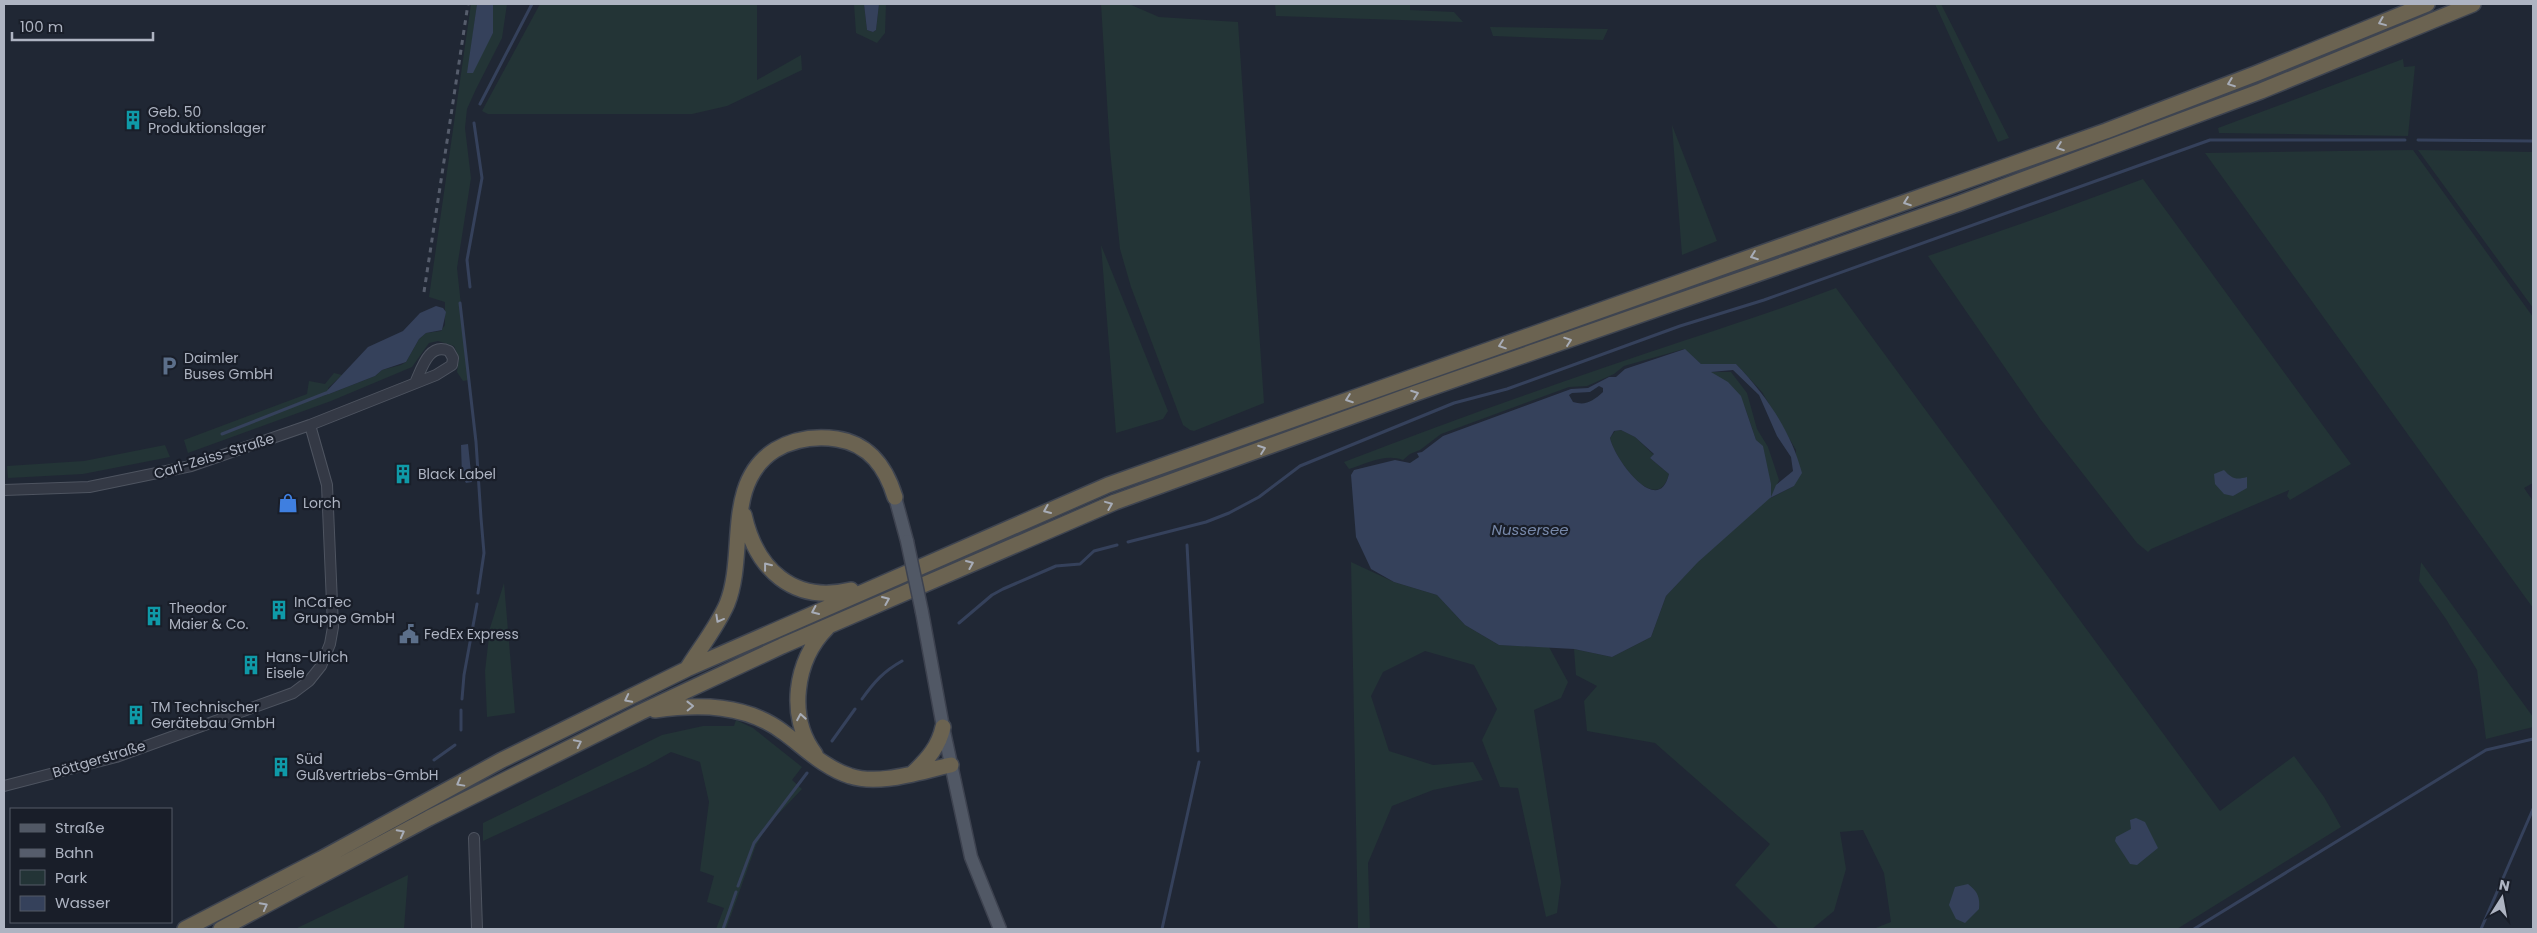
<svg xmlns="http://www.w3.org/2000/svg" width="2537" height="933" font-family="Poppins,sans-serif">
<rect width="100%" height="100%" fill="#202734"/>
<path fill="#233436" d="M471,4H477L468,73L493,33V4H507L502,38L476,89L467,109L465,128L471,178L457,268L469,380L463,381L457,372L459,358L454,346L438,341L429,343L412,367L331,401L188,453L184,440L307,394L309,381L325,384L334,373L342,375L328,388L329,394L375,376L382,370L401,365L406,362L419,339L426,333L441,331L445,325V302L429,297Z
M540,4H757V80L801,55L802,70L727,106L692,114H488L482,111Z
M854,4H864L867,30L873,32L876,30L879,4H886L885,33L877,43L856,33Z
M1101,4H1129L1159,17L1238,22L1264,403L1194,431L1190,430L1183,425L1131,287L1120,249L1110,150Z
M1275,4H1410V10L1454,12L1463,22L1276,16Z
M1935,4H1941L2009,138L1998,142Z
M1490,27L1608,29L1603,40L1493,36Z
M2403,59L2404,67L2415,66L2408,136L2219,133L2218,128Z
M1672,125L1717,241L1682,255Z
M2413,150L2533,317V483L2524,488L2533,501V608L2205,153Z
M2418,150L2533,152V308Z
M2143,179L2351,464L2290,500L2287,496L2289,490L2151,549L2148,552L2137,543L2041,420L1928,256L2043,216Z
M1101,245L1168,411L1163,419L1116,433Z
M1836,288L2220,811L2294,756L2324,797L2341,827L2177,929H1873L1891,922L1884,873L1863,830L1840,832L1846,869L1834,911L1812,929H1779L1735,885L1770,844L1655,743L1587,731L1584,701L1597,686L1576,675L1574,649L1612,657L1651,637L1666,596L1698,561L1756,440C1744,405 1744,392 1710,372H1731L1747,393L1757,429L1768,447L1779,480L1771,498L1794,486L1796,450L1762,392L1736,364H1701L1684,349L1624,366L1614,374L1587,386L1569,387L1441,434L1420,450L1410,454L1403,460C1386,453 1365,464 1349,469L1344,462C1457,418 1572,378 1686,340C1737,323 1787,307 1836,288Z
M1621,430L1635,437L1654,455L1650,458L1669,474C1657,518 1614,458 1610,438L1615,431Z
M165,445L170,457L83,474L8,478L7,466L84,461Z
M1351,562L1394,582L1437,595L1465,625L1499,645L1549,647L1568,682L1561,698L1534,710L1561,882L1557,913L1546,917L1518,788L1500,787L1482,740L1497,709L1474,665L1425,651L1383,672L1371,696L1389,751L1433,765L1473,762L1483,780L1433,790L1392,806L1368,863L1370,929H1358Z
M2421,562L2533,717V727L2486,739L2477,670L2446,619L2419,581Z
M504,583L515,713L487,717L485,671L490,628Z
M736,720L753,728L802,767L792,780L802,789L768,825L756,845L726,929H716L724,908L707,902L714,876L700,871L709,802L700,762L671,752L646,766L483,841V823L662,735L703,726H734Z
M408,875L404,929H295Z"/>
<path fill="#35415b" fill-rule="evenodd" d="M477,4H493V33L473,73H467Z
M864,4H879L876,30L873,32L867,30Z
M436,306L443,308L446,312L442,330L426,333L419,339L406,362L382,370L375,376L329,394L323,395L368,347L403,331L420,313Z
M1685,349L1701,364H1736C1766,395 1791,431 1802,473L1794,486L1770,498L1698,562L1666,596L1651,637L1612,657L1574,649L1499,645L1465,625L1437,595L1394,582L1371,569L1356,537L1351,475L1354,470L1395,460L1410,463L1419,457L1417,453L1422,452L1443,436L1571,389L1588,388L1609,377H1616L1625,369ZM1733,370L1759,395L1777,436L1791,457L1793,471L1776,485L1771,497V484L1763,446L1756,440L1741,396L1728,382L1711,372ZM1599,386L1603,388V392C1593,401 1586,406 1573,402L1569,395L1572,393L1590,392ZM1621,430L1635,437L1654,454L1650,458L1669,474C1658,519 1614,458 1610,438L1614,431Z
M468,444L472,482L466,483L462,476L461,445Z
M2224,470C2232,479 2236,480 2247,477V488L2233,496L2224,494L2215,484L2214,474Z
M2136,818L2145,822L2158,848L2137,865L2130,864L2115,841L2116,837L2131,829L2130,820Z
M1968,884C1978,892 1980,897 1979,909L1965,923L1956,919L1949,905L1955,887Z"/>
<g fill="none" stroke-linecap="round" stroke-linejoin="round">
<path stroke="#35415b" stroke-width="3" d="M480,104L532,4
M2418,140L2533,141
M470,287L467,260L482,178L474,123
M460,303L476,442L481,518L484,553L478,593
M222,434L326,393
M1128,542L1206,522L1229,513L1259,497L1300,466L1454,403L1507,389L1680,326L1764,300L2210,140H2405
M1187,545L1198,751
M959,623L992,595L1003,589L1056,566L1080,564L1094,551L1117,545
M462,699L464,675L477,604
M862,699C874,682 884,671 902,661
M461,730V710
M832,741L855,709
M434,760L455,745
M738,886L754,843L807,773
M723,929L736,892
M1162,929L1199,762
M2194,929L2486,750L2533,739
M2481,929L2533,809"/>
<defs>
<path id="minor" d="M4,490L89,487L191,466L310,425L436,375L452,365L453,358L449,351C429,342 422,368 415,383
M4,786L116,757L293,693L309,681L321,666L330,644L333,627L327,485L310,425
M474,838L477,929"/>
<path id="major" d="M895,497L907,541
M922,612L943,727L971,857L1000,929"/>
<path id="highway" d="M744,515C756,569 793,604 851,590
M687,669C700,648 717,627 727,604C747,555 723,483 775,450C794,439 816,436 837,439C870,444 886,468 895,497
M655,710C699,704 746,704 783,732C804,747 824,768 850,776C880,786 921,771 951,765
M815,754C787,717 795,660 827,628
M913,773C928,759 939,746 943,727
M185,929L321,859L502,760L687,669L1108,485L2106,131L2255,74L2427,4
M221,929L429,818L641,712L782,646L1115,502L1416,393L1960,203L2261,91L2473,4"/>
</defs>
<use href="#minor" stroke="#4e5460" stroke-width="12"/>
<use href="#major" stroke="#3d424f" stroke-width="15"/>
<use href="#highway" stroke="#3e4450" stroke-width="18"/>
<use href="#minor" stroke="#343945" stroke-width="10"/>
<use href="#major" stroke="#515865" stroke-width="12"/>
<use href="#highway" stroke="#6b6351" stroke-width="15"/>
<path stroke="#565d6c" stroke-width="3" stroke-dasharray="5 5" stroke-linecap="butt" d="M424,292L468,4"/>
<defs>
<path id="major-bridge" d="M907,541L922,612"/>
</defs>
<use href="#major-bridge" stroke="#3d424f" stroke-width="15" stroke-linecap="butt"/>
<use href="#major-bridge" stroke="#515865" stroke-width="12"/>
</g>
<defs><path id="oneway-chevron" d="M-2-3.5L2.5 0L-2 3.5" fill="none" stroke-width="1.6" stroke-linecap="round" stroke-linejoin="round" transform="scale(1.25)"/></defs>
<g stroke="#a7acb7">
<use href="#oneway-chevron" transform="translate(2382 22) rotate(158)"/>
<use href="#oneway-chevron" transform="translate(2231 83) rotate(159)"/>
<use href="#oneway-chevron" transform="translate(2060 147) rotate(160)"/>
<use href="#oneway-chevron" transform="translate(1907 202) rotate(160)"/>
<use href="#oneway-chevron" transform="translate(1754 256) rotate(160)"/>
<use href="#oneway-chevron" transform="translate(1568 341) rotate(-19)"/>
<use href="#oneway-chevron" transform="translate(1502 345) rotate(161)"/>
<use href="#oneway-chevron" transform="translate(1415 394) rotate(-20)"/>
<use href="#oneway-chevron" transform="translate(1349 399) rotate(160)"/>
<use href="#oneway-chevron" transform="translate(1262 449) rotate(-20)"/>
<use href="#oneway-chevron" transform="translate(1109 505) rotate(-22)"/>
<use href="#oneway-chevron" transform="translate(1047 510) rotate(157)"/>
<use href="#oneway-chevron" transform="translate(970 564) rotate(-23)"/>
<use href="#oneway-chevron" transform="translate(767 566) rotate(-128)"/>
<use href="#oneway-chevron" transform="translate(886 600) rotate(-23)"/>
<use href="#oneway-chevron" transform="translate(815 611) rotate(156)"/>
<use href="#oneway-chevron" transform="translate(719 619) rotate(119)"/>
<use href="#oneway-chevron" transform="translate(628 699) rotate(153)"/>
<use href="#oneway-chevron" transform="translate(690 706) rotate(-1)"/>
<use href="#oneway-chevron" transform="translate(801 717) rotate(-100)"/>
<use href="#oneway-chevron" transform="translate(578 743) rotate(-26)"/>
<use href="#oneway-chevron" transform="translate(460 783) rotate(151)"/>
<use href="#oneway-chevron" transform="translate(401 833) rotate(-28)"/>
<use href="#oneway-chevron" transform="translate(264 906) rotate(-28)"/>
</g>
<defs>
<symbol id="building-bare" viewBox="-9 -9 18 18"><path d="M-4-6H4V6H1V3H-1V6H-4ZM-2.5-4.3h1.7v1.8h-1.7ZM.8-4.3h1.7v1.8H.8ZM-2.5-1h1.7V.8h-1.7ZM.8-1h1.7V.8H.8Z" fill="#0f9aa8" stroke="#191e29" stroke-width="2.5" paint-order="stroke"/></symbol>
<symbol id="parking-bare" viewBox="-9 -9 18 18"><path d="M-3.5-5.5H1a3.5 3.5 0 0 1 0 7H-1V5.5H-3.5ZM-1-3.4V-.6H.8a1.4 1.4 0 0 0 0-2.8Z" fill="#5c6f8a" stroke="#191e29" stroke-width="2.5" paint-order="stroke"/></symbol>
<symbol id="shop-bare" viewBox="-9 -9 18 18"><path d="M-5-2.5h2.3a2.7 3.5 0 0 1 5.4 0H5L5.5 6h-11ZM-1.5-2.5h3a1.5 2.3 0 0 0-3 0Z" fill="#3f7fe0" stroke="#191e29" stroke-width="2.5" paint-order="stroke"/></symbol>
<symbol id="civic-bare" viewBox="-9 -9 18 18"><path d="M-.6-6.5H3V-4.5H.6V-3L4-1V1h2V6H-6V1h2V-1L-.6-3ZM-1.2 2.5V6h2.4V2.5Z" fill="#5c6f8a" stroke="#191e29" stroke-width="2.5" paint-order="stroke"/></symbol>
</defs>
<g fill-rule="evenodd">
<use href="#building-bare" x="119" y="106" width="28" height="28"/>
<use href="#parking-bare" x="155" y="352" width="28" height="28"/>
<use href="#building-bare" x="389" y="460" width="28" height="28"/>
<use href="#shop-bare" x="274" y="489" width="28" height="28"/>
<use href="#building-bare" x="265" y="596" width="28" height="28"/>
<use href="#building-bare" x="140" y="602" width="28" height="28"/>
<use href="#civic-bare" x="395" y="620" width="28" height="28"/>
<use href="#building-bare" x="237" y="651" width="28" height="28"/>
<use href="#building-bare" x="122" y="701" width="28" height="28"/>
<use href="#building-bare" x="267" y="753" width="28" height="28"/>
</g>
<g text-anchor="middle" stroke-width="4.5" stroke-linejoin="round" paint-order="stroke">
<g font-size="14" fill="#aeb4c2" stroke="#191e29" text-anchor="start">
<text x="148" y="117">Geb. 50<tspan x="148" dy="16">Produktionslager</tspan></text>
<text x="184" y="363">Daimler<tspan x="184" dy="16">Buses GmbH</tspan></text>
<text x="418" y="479">Black Label</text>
<text x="303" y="508">Lorch</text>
<text x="294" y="607">InCaTec<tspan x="294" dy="16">Gruppe GmbH</tspan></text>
<text x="169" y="613">Theodor<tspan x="169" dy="16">Maier &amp; Co.</tspan></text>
<text x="424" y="639">FedEx Express</text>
<text x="266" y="662">Hans-Ulrich<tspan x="266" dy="16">Eisele</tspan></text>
<text x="151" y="712">TM Technischer<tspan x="151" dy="16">Gerätebau GmbH</tspan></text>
<text x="296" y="764">Süd<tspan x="296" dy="16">Gußvertriebs-GmbH</tspan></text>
</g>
<g font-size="14" fill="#aeb4c2" stroke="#191e29">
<text transform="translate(214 456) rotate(-17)" y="5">Carl-Zeiss-Straße</text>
<text transform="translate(99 759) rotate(-17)" y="5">Böttgerstraße</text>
</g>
<g font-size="15" font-style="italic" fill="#7788a9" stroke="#191e29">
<text x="1530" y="535">Nussersee</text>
</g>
</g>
<rect width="2537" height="933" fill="none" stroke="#aeb4c2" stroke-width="10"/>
<rect x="10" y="808" width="162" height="115" fill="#191e29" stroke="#555a66"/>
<rect x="20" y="824" width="25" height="8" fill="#515865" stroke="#555a66"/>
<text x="55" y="833" font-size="15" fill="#aeb4c2">Straße</text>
<rect x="20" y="849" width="25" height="8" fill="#565d6c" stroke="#555a66"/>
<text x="55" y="858" font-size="15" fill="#aeb4c2">Bahn</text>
<rect x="20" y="870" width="25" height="15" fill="#233436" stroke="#555a66"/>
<text x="55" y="883" font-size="15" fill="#aeb4c2">Park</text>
<rect x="20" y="896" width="25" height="15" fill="#35415b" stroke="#555a66"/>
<text x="55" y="908" font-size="15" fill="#aeb4c2">Wasser</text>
<g transform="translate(2502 898) rotate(11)" stroke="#191e29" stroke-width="4" paint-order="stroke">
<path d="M0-4L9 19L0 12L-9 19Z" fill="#aeb4c2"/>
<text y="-8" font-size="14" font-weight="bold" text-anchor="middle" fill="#aeb4c2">N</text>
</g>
<path d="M12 32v8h141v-8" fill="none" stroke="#aeb4c2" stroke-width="2.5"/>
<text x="20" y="32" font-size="15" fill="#aeb4c2" stroke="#191e29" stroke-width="4" paint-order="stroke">100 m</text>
</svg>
